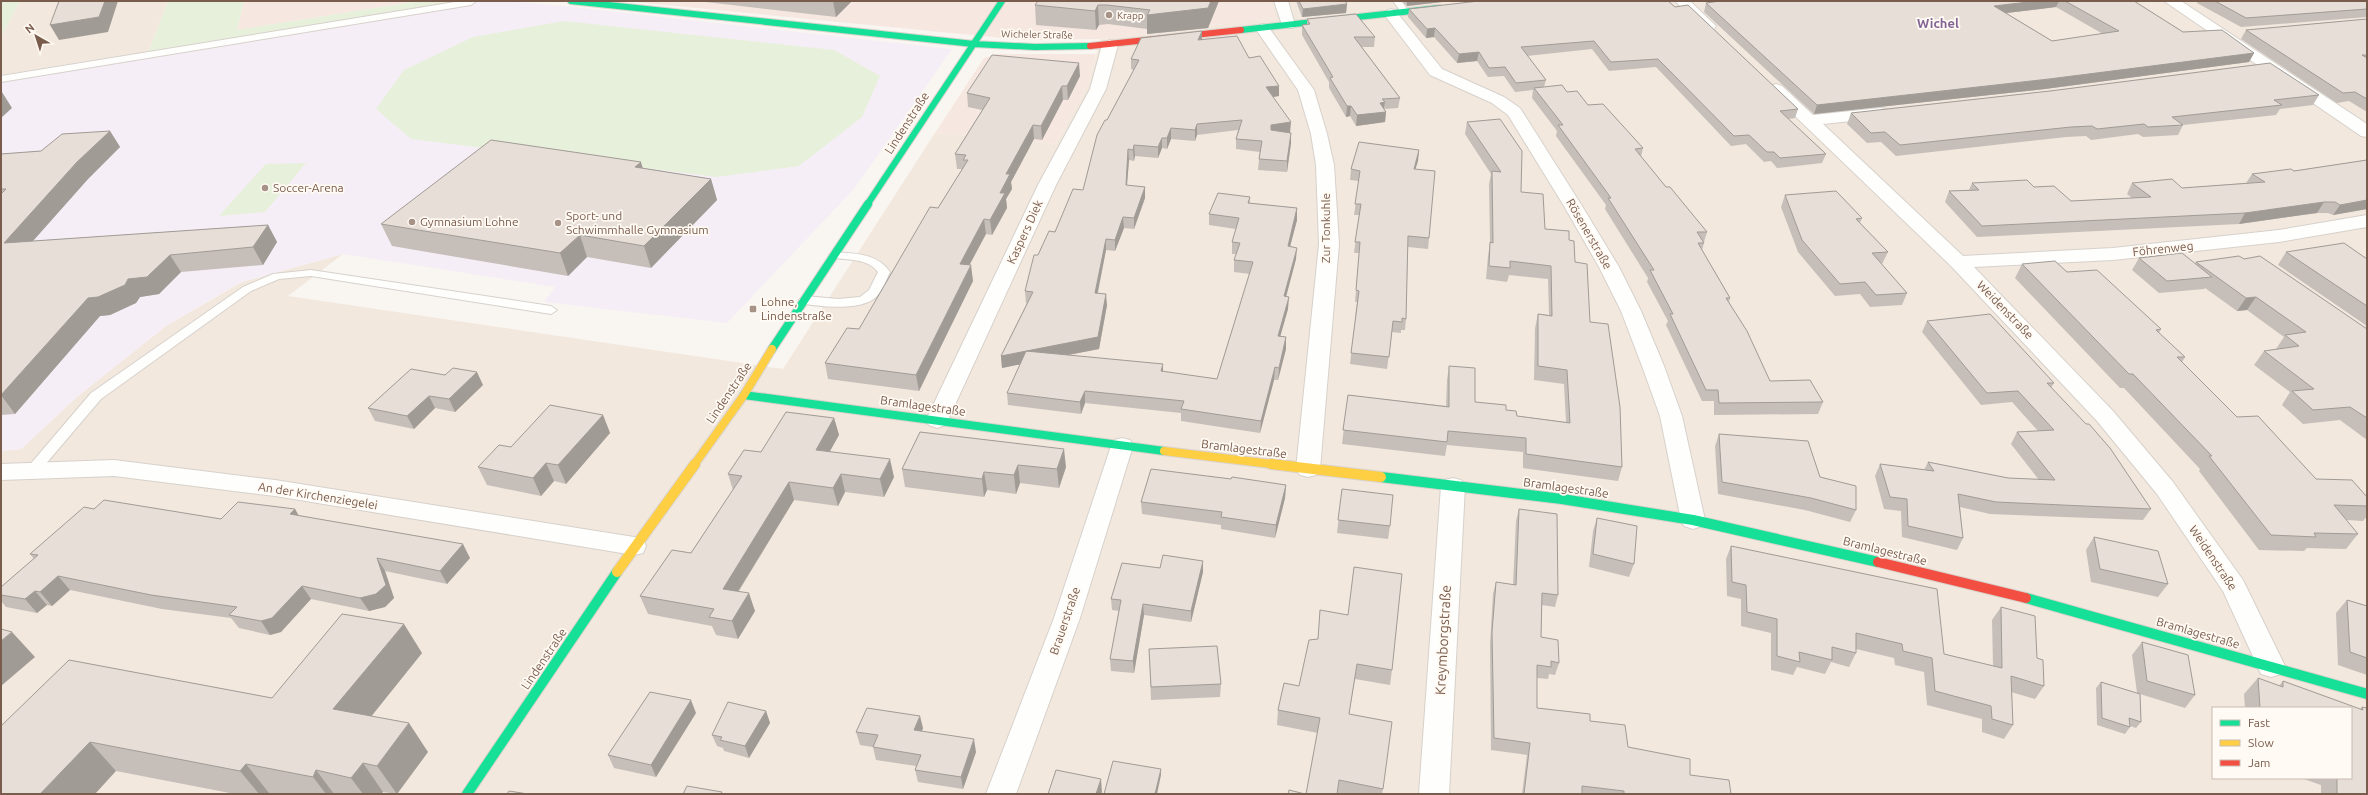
<svg xmlns="http://www.w3.org/2000/svg" width="2368" height="795" font-family="Ubuntu,sans-serif">
<rect width="100%" height="100%" fill="#f9f5f0"/>
<path fill="#f2e8de" fill-rule="evenodd" d="M20,1H168L149,51L1,75V37Z
M1271,1H2367V794H1V451L21,449L78,396L166,326L242,282L343,254L288,296L783,369L935,133L1056,144L1087,86L1101,39L1275,18ZM2213,708H2351V778H2213Z"/>
<path fill="#f6e8e1" d="M244,1H419L237,30Z
M625,1H1271L1276,18L1101,39L1023,40Z
M996,54H1096L1087,86L1056,144L935,133L984,58Z"/>
<path fill="#f6eef6" d="M466,1H506L564,6L952,49L854,189L727,323L544,302L555,287L343,254L241,282L166,326L78,396L21,449L1,451V75Z"/>
<path fill="#e7f0db" d="M1,1H20L1,37Z
M168,1H244L237,30L419,1H466L149,51Z
M564,21L834,50L880,76L862,117L799,166L717,177L411,139L376,109L404,70L473,37Z
M306,163L265,212L219,216L266,164Z"/>
<g fill="none" stroke-linecap="round" stroke-linejoin="round">
<defs>
<path id="lane" d="M461,1L475,2L471,5L1,82V76Z
M1393,1H1401L1409,11L1402,13Z
M835,252C856,254 877,253 890,272C886,280 883,290 876,297C862,311 819,307 801,303L799,300L805,296L838,299L860,297L869,290L878,272C867,257 847,261 831,257L829,255Z
M311,270L551,306L557,310L551,314L311,276L279,279L251,291L101,399L38,473H28L26,470L28,467L91,393L243,287L273,274Z"/>
<path id="street" d="M1274,1H1288L1295,25L1293,28H1283Z
M1675,1H1690L1716,26L1714,29H1704Z
M2164,1H2181L2367,124V137L2361,136Z
M1390,9L1395,10L1442,69L1504,97L1520,108L1582,206L1619,267L1641,311L1664,366L1682,416L1705,520L1702,526L1693,529L1684,526L1681,520L1660,416L1642,366L1621,311L1599,267L1564,206L1508,115L1492,103L1430,75L1383,13Z
M1262,24L1267,25L1314,90L1327,134L1334,165L1339,244L1320,469L1316,475L1308,477L1300,475L1296,469L1319,244L1316,165L1311,134L1298,90L1255,28Z
M1110,40L1118,45L1106,89L1056,185L948,420L945,425L937,428L929,425L926,420L1038,185L1090,89L1102,45Z
M1776,84L1782,86L1813,115L1880,108L1886,109L1888,113L1886,117L1880,118L1823,124L1963,256L2113,248L2279,230L2367,215V227L2279,242L2113,260L1974,267L2113,411L2173,482L2243,580L2285,666L2281,674L2271,677L2261,674L2223,591L2157,494L2097,421L1951,266L1770,92L1768,89L1770,86Z
M1122,438L1130,440L1133,446L1080,618L1016,794H986L1054,618L1111,446L1114,440Z
M114,460L275,480L634,537L643,539L646,546L643,553L634,555L275,496L114,476L1,480V464Z
M1453,478L1461,480L1465,486L1449,794H1419L1441,486L1445,480Z"/>
<path id="fast-far2" d="M571,1L974,44L1035,47L1090,46
M1241,30L1439,8
M867,205L1002,1"/>
<path id="fast-far1" d="M772,349L868,204
M744,395L1164,451"/>
<path id="fast" d="M1381,477L1562,499L1693,520L1878,562
M2026,598L2367,694
M467,794L617,572"/>
<path id="slow-far1" d="M1164,451L1279,465
M694,465L744,395L772,349"/>
<path id="slow" d="M1271,464L1381,477
M617,572L695,464"/>
<path id="jam-far1" d="M1090,46L1241,30"/>
<path id="jam" d="M1878,562L2026,598"/>
</defs>
<use href="#lane" stroke="#d7d1cb" stroke-width="2"/>
<use href="#street" stroke="#d7d1cb" stroke-width="2"/>
<use href="#fast-far2" stroke="#d9d2cb" stroke-width="8"/>
<use href="#fast-far1" stroke="#d9d2cb" stroke-width="10"/>
<use href="#fast" stroke="#d9d2cb" stroke-width="12"/>
<use href="#slow-far1" stroke="#d9d2cb" stroke-width="10"/>
<use href="#slow" stroke="#d9d2cb" stroke-width="12"/>
<use href="#jam-far1" stroke="#d9d2cb" stroke-width="8"/>
<use href="#jam" stroke="#d9d2cb" stroke-width="12"/>
<use href="#lane" fill="#fefefd" fill-rule="evenodd"/>
<use href="#street" fill="#fefefd" fill-rule="evenodd"/>
<use href="#fast-far2" stroke="#16e098" stroke-width="6"/>
<use href="#fast-far1" stroke="#16e098" stroke-width="8"/>
<use href="#fast" stroke="#16e098" stroke-width="10"/>
<use href="#slow-far1" stroke="#ffcf43" stroke-width="8"/>
<use href="#slow" stroke="#ffcf43" stroke-width="10"/>
<use href="#jam-far1" stroke="#f24e42" stroke-width="6"/>
<use href="#jam" stroke="#f24e42" stroke-width="10"/>
</g>
<path fill="#c6bfb9" fill-rule="evenodd" d="M697,1H852L836,17Z
M1219,1L1208,28L1147,34V29L1108,24L1099,25L1096,30L1036,25L1035,5Z
M1296,1H1345L1347,4L1346,13L1302,17Z
M1402,1H1451L1407,6Z
M1668,1L1798,109L1795,118L1788,119L1826,154L1822,163L1777,168L1771,161L1764,162L1746,144L1731,146L1656,67L1609,71L1592,49L1527,56L1546,80L1544,87L1567,92L1588,105L1643,148L1641,157L1666,187L1707,232L1704,242V243L1702,250L1730,298L1729,302L1770,381L1823,402L1818,414L1714,415V401H1702L1666,325L1668,321L1647,282L1648,278L1605,209L1606,205L1556,136L1557,131L1532,98L1533,90L1515,92L1504,76L1488,77L1477,61L1457,63L1434,37L1426,38L1408,17L1409,9Z
M1720,1H2134L2183,32L2254,53L2249,62L2045,89L1814,114L1704,12L1706,3ZM2056,7L2103,34L2052,41L2006,13Z
M2198,1H2367V17L2241,27L2197,3Z
M1307,19L1375,37L1374,47H1362L1400,98L1398,108L1384,109L1386,112L1385,122L1356,126L1350,116L1346,117L1329,88V82L1302,35V25H1307Z
M2367,19V112L2349,101L2337,103L2241,39L2246,30Z
M1202,31V39L1249,58L1279,86V96L1273,97L1290,133H1291V143L1287,172L1258,170L1259,159L1260,152L1236,149V139L1238,130L1197,135L1195,141L1171,139L1167,149L1162,148L1158,158L1135,156L1134,161L1129,160L1127,186L1145,187V198L1134,229L1124,228L1115,251L1106,250L1098,293L1107,305L1099,349L1067,355L1163,372L1217,379L1250,274L1234,272V260L1236,254H1232V242L1236,229L1209,225V214L1250,197V203L1297,208V220L1290,247L1296,259L1286,297L1288,309L1280,336L1286,337V349L1278,380H1274L1260,433L1181,421V413L1085,403L1081,414L1008,405L1007,393L1020,364L1002,368L1001,356L1027,303H1026L1025,291L1038,255L1083,190L1107,120L1134,70L1131,69V59Z
M1080,76L1068,100H1063L1042,140L1034,139L1011,182L1012,189L1006,199L1007,208L992,235L986,234L969,265L973,281L919,391L828,379L825,363L859,329L938,208L962,169H957L955,154L982,110L968,107L967,93Z
M2319,95L2313,105L2280,109L2276,115L2183,125L2178,135L2143,137L2138,134L2091,140L2086,136L2066,137L1896,156L1881,142L1867,143L1847,124L1851,113Z
M1467,122L1521,192L1545,229L1569,240L1590,322L1622,467L1618,481L1523,468V452L1447,445L1445,456L1342,444L1348,395L1446,406L1447,380L1449,366L1475,402L1506,410L1517,416L1566,422L1564,384L1534,380L1535,328L1538,314L1549,315L1548,279L1509,275L1507,282L1486,279L1488,256L1490,243L1489,184L1491,174L1465,134Z
M110,131L120,147L88,179L33,241L268,225L277,242L263,265L181,272L159,294L140,297L136,303L110,315L100,316L15,414L1,415V154L41,151Z
M1419,150L1418,161L1415,169L1429,238L1428,249L1408,247L1406,319L1405,330H1401V333L1392,332L1387,369L1350,364L1357,302H1355L1359,253H1354L1359,215H1354L1359,181L1350,180L1351,169Z
M2367,160V209L2333,215L2328,213H2317L2239,224L1977,237L1945,202L1949,191L1969,190L1972,183L2034,187L2071,201L2132,198L2127,194L2132,183L2182,188L2246,183L2252,174L2294,171Z
M643,168L711,179L717,200L651,268L587,257L568,276L392,246L381,224Z
M1785,195L1862,218L1860,223L1888,252L1882,264H1881L1907,293L1902,305L1870,307L1860,294L1835,296L1798,252L1781,207Z
M2286,252L2367,259V326L2278,265Z
M2139,258L2195,263L2196,262L2244,259L2367,329V440L2340,420L2303,424L2282,405L2290,392L2254,365L2264,351L2276,349L2284,337L2247,310L2237,311L2205,288L2204,289L2159,293L2132,270Z
M2022,264L2067,272L2161,329L2159,333L2185,357L2182,362L2237,417L2316,479L2367,497V516L2363,521L2346,520L2358,534L2346,549L2307,548L2304,551L2259,550L2199,471L2200,469L2124,388H2120L2015,278Z
M1927,321L2054,383L2051,388L2151,509L2143,520L1990,514L1960,507L1963,538L1957,550L1902,537L1901,511L1884,509L1875,476L1880,464L1924,470L1928,462L2008,478L2039,480L2011,444L2017,432L2038,431L2012,402L1981,405L1922,332Z
M483,385L455,412L435,408L414,429L375,421L368,408Z
M603,415L610,433L566,484L554,481L541,496L487,485L478,467L511,447Z
M834,418L839,435L830,451L894,477L884,497L845,492L838,506L794,500L739,591L755,611L738,639L716,635L712,626L648,614L640,596L691,553L733,490L728,474L761,452Z
M920,432L1066,467L1059,488L1020,483L1016,494L987,490L984,497L905,487L902,469Z
M1719,434L1856,510L1850,522L1805,510L1718,494L1715,446Z
M1231,479L1286,485L1285,498L1275,538L1221,529V525L1142,514L1141,502Z
M1342,489L1390,526L1388,539L1337,533Z
M94,509L221,519L295,509L298,515L470,558L447,584L385,571L394,598L385,607L369,611L311,599L281,632L270,635L239,628L231,618L162,609L70,590L52,606L47,605L37,613L6,607L1,601V587L34,559L30,554Z
M1519,509L1558,595L1555,607L1542,605L1541,637L1559,663L1555,675L1549,674L1548,679L1537,678V708L1590,721L1628,747L1731,794H1522L1527,755L1491,750L1490,644L1493,594L1496,582L1513,585L1516,521Z
M1597,518L1634,564L1629,577L1589,567L1593,531Z
M2094,537L2168,584L2158,597L2091,582L2086,550Z
M1731,546L1944,654L1993,666L1992,620L2001,607L2037,658L2044,686L2035,699L2011,692L2013,725L2004,739L1982,732V719L1927,705L1924,672L1895,665L1894,658L1856,649V653L1849,667L1831,662L1825,674L1797,667L1793,675L1771,670V633L1741,626V599L1727,596L1726,559Z
M1160,568L1203,572L1191,622L1144,615L1134,673L1111,671L1110,659L1119,611L1112,610L1111,599Z
M2347,600L2367,606V675L2338,665L2336,613Z
M1320,610L1392,670L1390,685L1355,679L1349,714L1383,789L1382,794H1306L1318,733L1277,725L1278,710L1299,686L1318,640Z
M2142,642L2195,695L2185,708L2140,694L2141,722L2136,728L2130,726V727L2125,734L2097,725L2096,688L2101,682L2137,693L2132,655Z
M1149,649L1221,684L1220,697L1151,700Z
M422,653L371,716L428,752L397,794L383,792L381,794H275L269,793L268,794H235L116,771L1,726L272,698Z
M2258,678L2279,686L2283,681L2360,709L2362,707L2367,794H2321V785L2301,778H2351V708H2245L2244,694Z
M766,711L770,723L749,758L724,751L723,748L717,746L712,735Z
M696,713L656,777L614,768L608,755Z
M923,728L922,731L976,752L963,789L918,782L915,770L916,766L876,760L873,747L860,745L856,732Z"/>
<path fill="#a19b96" d="M105,1H118L108,32L59,40L50,25Z
M833,1H852L836,17Z
M1211,1H1219L1208,28L1147,34V15Z
M1407,1H1451L1407,6Z
M2037,1H2059L2056,7L1990,15L1994,6Z
M1347,4L1346,13L1302,17L1303,9Z
M1098,5L1099,25L1096,30L1095,11Z
M1435,28L1434,37L1426,38L1427,29Z
M1202,31V41L1198,40Z
M1479,52L1477,61L1457,63L1459,54Z
M2254,53L2249,62L2045,89L1814,114L1817,105Z
M1079,63L1080,76L1068,100L1067,86Z
M1062,86L1063,100L1042,140L1041,126Z
M1279,86V96L1266,98V87Z
M2,92L12,108L1,118V93Z
M1385,102L1383,112H1386L1385,122L1356,126L1357,115L1380,103Z
M1347,106H1351L1350,116L1346,117Z
M1291,122L1290,133L1271,135V125Z
M1197,124V135L1195,141V130Z
M1033,125L1034,139L1011,182L1012,189L1006,199L1007,208L992,235L990,220L1006,174Z
M1171,128V139L1167,149V138Z
M110,131L120,147L88,179L16,260L4,243L77,162Z
M1291,133V143L1287,172V161Z
M1162,138V148L1158,158V147Z
M1134,145L1135,156L1134,161L1133,150Z
M1128,149L1129,160L1126,196V185Z
M1419,150L1418,161L1412,180L1414,169Z
M641,162L647,183L635,167Z
M711,179L717,200L651,268L644,246Z
M1145,187V198L1134,229V218Z
M2367,200V209L2333,215L2340,205Z
M2324,202L2317,213L2239,224L2245,213Z
M1297,208V220L1287,258L1288,246Z
M1123,217L1124,228L1115,251V240Z
M984,219L986,234L962,279L960,264Z
M268,225L277,242L263,265L253,247Z
M580,235L587,257L568,276L560,253Z
M1106,239V250L1095,305V293Z
M1297,248L1296,259L1283,308L1284,296Z
M170,255L181,272L159,294L140,297L136,303L110,315L100,316L15,414L1,395L88,298L128,279Z
M971,265L973,281L919,391L916,375Z
M1106,294L1107,305L1099,349L1002,368L1001,356Z
M1289,297L1288,309L1277,348L1278,336Z
M2256,297L2247,310L2237,311L2246,298Z
M1286,337V349L1278,380L1279,368Z
M1163,364V376L1161,371Z
M1275,367L1274,380L1260,433L1261,421Z
M477,372L483,385L455,412L449,399Z
M1085,391V403L1081,414L1080,402Z
M429,396L435,408L414,429L407,416Z
M603,415L610,433L566,484L558,465Z
M834,418L839,435L821,467L816,450Z
M1064,449L1066,467L1059,488L1057,469Z
M890,459L894,477L884,497L880,479Z
M546,463L554,481L541,496L533,478Z
M1018,465L1020,483L1016,494L1014,475Z
M984,472L987,490L984,497L982,479Z
M841,474L845,492L838,506L833,488Z
M789,482L794,500L729,606L723,589Z
M1286,485L1285,498L1275,538L1276,525Z
M295,509L303,523L290,514Z
M463,544L470,558L447,584L440,571Z
M377,558L385,571L394,598L385,607L369,611L360,598Z
M1203,561V572L1191,622V611Z
M58,576L70,590L52,606L40,592Z
M302,586L311,599L281,632L270,635L261,621Z
M35,591L47,605L37,613L25,599Z
M749,593L755,611L738,639L732,621Z
M1143,604L1144,615L1134,673L1133,661Z
M404,624L422,653L354,738L333,709Z
M12,632L35,657L1,686V641Z
M691,700L696,713L656,777L651,765Z
M766,711L770,723L749,758L745,746Z
M920,716L923,728L917,743L914,730Z
M409,723L428,752L397,794L377,766Z
M974,739L976,752L963,789L961,777Z
M90,742L116,771L95,794H40Z
M363,763L383,792L381,794H363L351,778Z
M246,764L269,793L268,794H259L240,771Z
M1161,769V775L1157,794H1155Z
M316,770L334,794H326L313,777Z
M1101,779L1102,792L1101,794H1096Z"/>
<path fill="#e6ded7" stroke="#a19b96" d="M59,1H105L99,17L50,25Z
M1038,1H1211L1208,8L1147,15L1150,10L1107,5H1098L1095,11L1035,5Z
M1299,1H1345L1347,4L1303,9Z
M1479,1H1668L1675,7L1688,5L1798,109L1780,111L1826,154L1780,158L1774,152H1767L1749,135L1734,136L1658,59L1611,62L1594,41L1521,47L1546,80L1516,83L1505,67L1489,68L1479,52L1459,54L1435,28L1427,29L1409,9Z
M1720,1H2037L1994,6L2052,41L2119,31L2065,1H2134L2183,32L2222,30L2254,53L2049,79L1817,105L1706,3Z
M2215,1H2367V9L2246,18Z
M1356,14L1375,37H1354L1400,98L1382,99L1385,102L1380,103L1386,112L1357,115L1351,106H1347L1330,78L1333,77L1302,25L1310,24L1307,19Z
M2367,19V55H2362L2367,58V99L2355,92L2343,93L2246,30Z
M1202,31L1198,40L1237,36L1249,58L1260,56L1279,86L1266,87L1291,122L1271,125V130L1291,133L1287,161L1259,159L1262,141L1236,139L1242,120L1197,124L1195,130L1171,128L1167,138H1162L1158,147L1134,145L1133,150L1128,149L1126,185L1145,187L1134,218L1123,217L1115,240L1106,239L1095,293L1106,294L1098,337L1001,356L1033,292L1025,291L1034,255H1038L1049,231L1055,232L1073,189L1083,190L1097,135L1105,120H1107L1139,60L1131,59L1141,38Z
M992,55L1079,63L1067,86H1062L1041,126L1033,125L1006,174H1010L1000,193H1005L990,220L984,219L960,264L971,265L916,375L825,363L847,328L859,329L930,207L938,208L968,160H963L966,155L955,154L990,98L967,93Z
M2270,63L2319,95L2274,100L2282,105L2172,117L2183,125L2148,127L2144,124L2097,129L2092,126L2071,127L1900,145L1885,132L1871,133L1851,113L2050,91Z
M1562,85L1567,92L1577,91L1588,105L1603,104L1643,148L1635,149L1666,187H1670L1707,232H1697L1704,243H1698L1730,298H1726L1747,331L1770,381L1810,380L1823,402L1719,403L1718,390H1706L1670,314H1673L1650,270H1654L1608,198H1611L1558,125H1563L1534,88Z
M1500,119L1522,151L1521,192L1543,194L1545,229L1569,231V240L1574,241L1575,262L1587,264L1590,322L1608,324L1620,407L1622,467L1526,454V438L1448,431L1447,442L1343,430L1348,395L1449,407V366L1475,368V402L1506,405V410L1516,411L1517,416L1570,423L1567,370L1538,366V314L1552,316L1551,266L1510,261V268L1489,266L1490,242L1493,243L1492,171L1501,172L1467,122Z
M110,131L77,162L4,243L268,225L253,247L170,255L147,277L128,279L125,285L98,297L88,298L1,395V194L6,189H1V154L41,151L62,134Z
M491,140L641,162L635,167L711,179L644,246L580,235L560,253L381,224Z
M1359,142L1419,150L1414,169L1435,171L1429,238L1408,236L1406,319L1402,318V322L1393,321L1389,357L1351,353L1359,291L1356,290L1360,242H1355L1361,204H1355L1360,171L1351,169Z
M2367,160V200L2340,205L2335,202H2324L2245,213L1982,226L1949,191L1979,190L1972,183L2027,180L2034,187L2054,186L2071,201L2151,197L2132,183L2172,179L2182,188L2265,182L2252,174L2291,169L2294,171Z
M1836,191L1862,218L1856,219L1888,252L1872,253L1907,293L1876,295L1865,282L1840,284L1802,240L1785,195Z
M1218,193L1250,197L1248,203L1297,208L1288,246L1297,248L1284,296L1289,297L1278,336L1286,337L1279,368L1275,367L1261,421L1181,409L1184,401L1085,391L1080,402L1007,393L1026,351L1163,364L1161,371L1217,379L1253,262L1234,260L1240,243L1232,242L1239,218L1209,214Z
M2344,243L2367,259V306L2286,252Z
M2182,253L2212,277L2167,281L2139,258Z
M2239,256L2244,259L2260,256L2367,329V418L2350,407L2313,410L2292,391L2314,389L2264,351L2299,346L2285,335L2306,332L2256,297L2246,298L2196,262Z
M2055,261L2067,272L2097,270L2161,329L2156,330L2185,357H2177L2237,417L2258,416L2316,479L2352,480L2367,497V506L2334,505L2358,534L2314,533L2316,537L2271,535L2209,456H2212L2133,374H2129L2022,264Z
M1990,314L2054,383H2047L2086,424H2089L2110,448L2151,509L1996,502L1958,494L1963,538L1908,526L1907,499L1890,497L1880,464L1934,471L1928,462L2008,478L2055,480L2017,432L2054,430L2018,391L1987,393L1927,321Z
M453,368L477,372L449,399L429,396L407,416L368,408L411,369L445,375Z
M550,405L603,415L558,465L546,463L533,478L478,467L499,445L511,447Z
M786,412L834,418L816,450L890,459L880,479L841,474L833,488L789,482L723,589L749,593L732,621L709,617L714,609L640,596L672,550L691,553L742,476L728,474L744,450L761,452Z
M920,432L1064,449L1057,469L1018,465L1014,475L984,472L982,479L902,469Z
M1719,434L1808,441L1820,477L1856,486V510L1811,498L1722,482Z
M1151,469L1231,479L1232,477L1286,485L1276,525L1221,517L1222,512L1141,502Z
M1342,489L1393,495L1390,526L1338,520Z
M104,500L221,519L238,502L295,509L290,514L463,544L440,571L377,558L386,585L376,594L360,598L302,586L272,618L261,621L229,615L237,607L151,595L58,576L40,592L35,591L25,599L1,595V587L38,555L30,554L84,507L94,509Z
M1519,509L1557,514L1558,595L1542,593L1541,637L1558,640L1559,663L1551,661V667L1537,665V708L1590,714V721L1625,725L1628,747L1690,759V775L1729,780L1731,794H1624V791L1582,786V794H1524L1530,743L1494,738L1492,632L1496,582L1516,585Z
M1597,518L1637,526L1634,564L1593,554Z
M2094,537L2158,551L2168,584L2100,569Z
M1731,546L1937,589L1944,654L2002,668L2001,607L2035,616L2037,658L2043,660L2044,686L2011,676L2013,725L1992,719L1991,706L1935,691L1932,658L1903,651L1902,644L1856,633V653L1832,647V660L1799,652L1800,662L1777,656V619L1747,612L1746,585L1732,582Z
M1163,555L1203,561L1191,611L1143,604L1133,661L1110,659L1121,600L1111,599L1122,563L1160,568Z
M1354,567L1402,574L1392,670L1357,664L1349,714L1392,722L1383,789L1339,780L1337,794H1306L1320,718L1278,710L1284,683L1299,686L1309,640L1318,639L1320,610L1348,615Z
M2347,600L2367,606V658L2350,652Z
M342,614L404,624L333,709L409,723L377,766L363,763L351,778L316,770L313,777L246,764L240,771L90,742L40,794H1V726L69,660L272,698Z
M1,629L12,632L1,641Z
M2142,642L2188,655L2195,695L2147,681Z
M1217,646L1221,684L1151,687L1149,649Z
M2258,678L2283,687V681L2363,710L2362,707L2367,708V794H2337V778H2351V708H2260Z
M2101,682L2140,694L2141,722L2129,718L2130,727L2102,718Z
M650,692L691,700L651,765L608,755Z
M728,702L766,711L745,746L720,740L722,737L712,735Z
M867,708L920,716L914,730L974,739L961,777L915,770L921,755L873,747L878,735L856,732Z
M1113,761L1161,769L1155,794H1104Z
M1056,770L1101,779L1096,794H1048Z
M687,786L722,792L721,794H683Z
M1289,790L1305,794H1288Z
M509,791L528,794H507Z"/>
<g fill="#a69286" stroke="#fffaf3" stroke-width="1.5">
<circle cx="1109" cy="15" r="4"/>
<circle cx="265" cy="188" r="4"/>
<circle cx="412" cy="222" r="4"/>
<circle cx="558" cy="223" r="4"/>
<rect x="749" y="305" width="8" height="8" rx="2"/>
</g>
<g text-anchor="middle" stroke-width="3.5" stroke-linejoin="round" paint-order="stroke">
<g font-size="10" fill="#7a5c4d" stroke="#fffaf3" text-anchor="start">
<text x="1117" y="19">Krapp</text>
</g>
<g font-size="10" fill="#7a5c4d" stroke="#fffaf3">
<text transform="translate(1037 34) rotate(1)" y="4">Wicheler Straße</text>
</g>
<g font-size="12" fill="#7a5c4d" stroke="#fffaf3">
<text transform="translate(907 123) rotate(-57)" y="4">Lindenstraße</text>
<text transform="translate(1326 228) rotate(-90)" y="4">Zur Tonkuhle</text>
<text transform="translate(1025 232) rotate(-65)" y="4">Kaspers Diek</text>
<text transform="translate(1589 234) rotate(60)" y="4">Rösenerstraße</text>
<text transform="translate(2163 249) rotate(-6)" y="4">Föhrenweg</text>
<text transform="translate(2005 310) rotate(46)" y="4">Weidenstraße</text>
<text transform="translate(729 393) rotate(-56)" y="4">Lindenstraße</text>
<text transform="translate(923 406) rotate(8)" y="4">Bramlagestraße</text>
<text transform="translate(1244 449) rotate(7)" y="4">Bramlagestraße</text>
<text transform="translate(1566 488) rotate(8)" y="4">Bramlagestraße</text>
<text transform="translate(318 496) rotate(9)" y="4">An der Kirchenziegelei</text>
<text transform="translate(1885 551) rotate(14)" y="4">Bramlagestraße</text>
<text transform="translate(2213 558) rotate(56)" y="4">Weidenstraße</text>
<text transform="translate(1065 621) rotate(-71)" y="4">Brauerstraße</text>
<text transform="translate(2198 633) rotate(16)" y="4">Bramlagestraße</text>
<text transform="translate(544 659) rotate(-56)" y="4">Lindenstraße</text>
</g>
<g font-size="12" fill="#7a5c4d" stroke="#fffaf3" text-anchor="start">
<text x="273" y="192">Soccer-Arena</text>
<text x="566" y="220">Sport- und<tspan x="566" dy="14">Schwimmhalle Gymnasium</tspan></text>
<text x="420" y="226">Gymnasium Lohne</text>
<text x="761" y="306">Lohne,<tspan x="761" dy="14">Lindenstraße</tspan></text>
</g>
<g font-size="13" font-weight="bold" fill="#846695" stroke="#fffaf3">
<text x="1938" y="28">Wichel</text>
</g>
<g font-size="14" fill="#7a5c4d" stroke="#fffaf3">
<text transform="translate(1443 640) rotate(-87)" y="5">Kreymborgstraße</text>
</g>
</g>
<rect width="2368" height="795" fill="none" stroke="#7a5c4d" stroke-width="4"/>
<rect x="2212" y="707" width="140" height="72" fill="#fffaf3" stroke="#cabbb1"/>
<rect x="2220" y="720" width="20" height="6" fill="#16e098" stroke="#cabbb1"/>
<text x="2248" y="727" font-size="12" fill="#7a5c4d">Fast</text>
<rect x="2220" y="740" width="20" height="6" fill="#ffcf43" stroke="#cabbb1"/>
<text x="2248" y="747" font-size="12" fill="#7a5c4d">Slow</text>
<rect x="2220" y="760" width="20" height="6" fill="#f24e42" stroke="#cabbb1"/>
<text x="2248" y="767" font-size="12" fill="#7a5c4d">Jam</text>
<g transform="translate(36 36) rotate(321)" stroke="#fffaf3" stroke-width="3" paint-order="stroke">
<path d="M0-3L7 15L0 10L-7 15Z" fill="#7a5c4d"/>
<text y="-6" font-size="11" font-weight="bold" text-anchor="middle" fill="#7a5c4d">N</text>
</g>
</svg>
